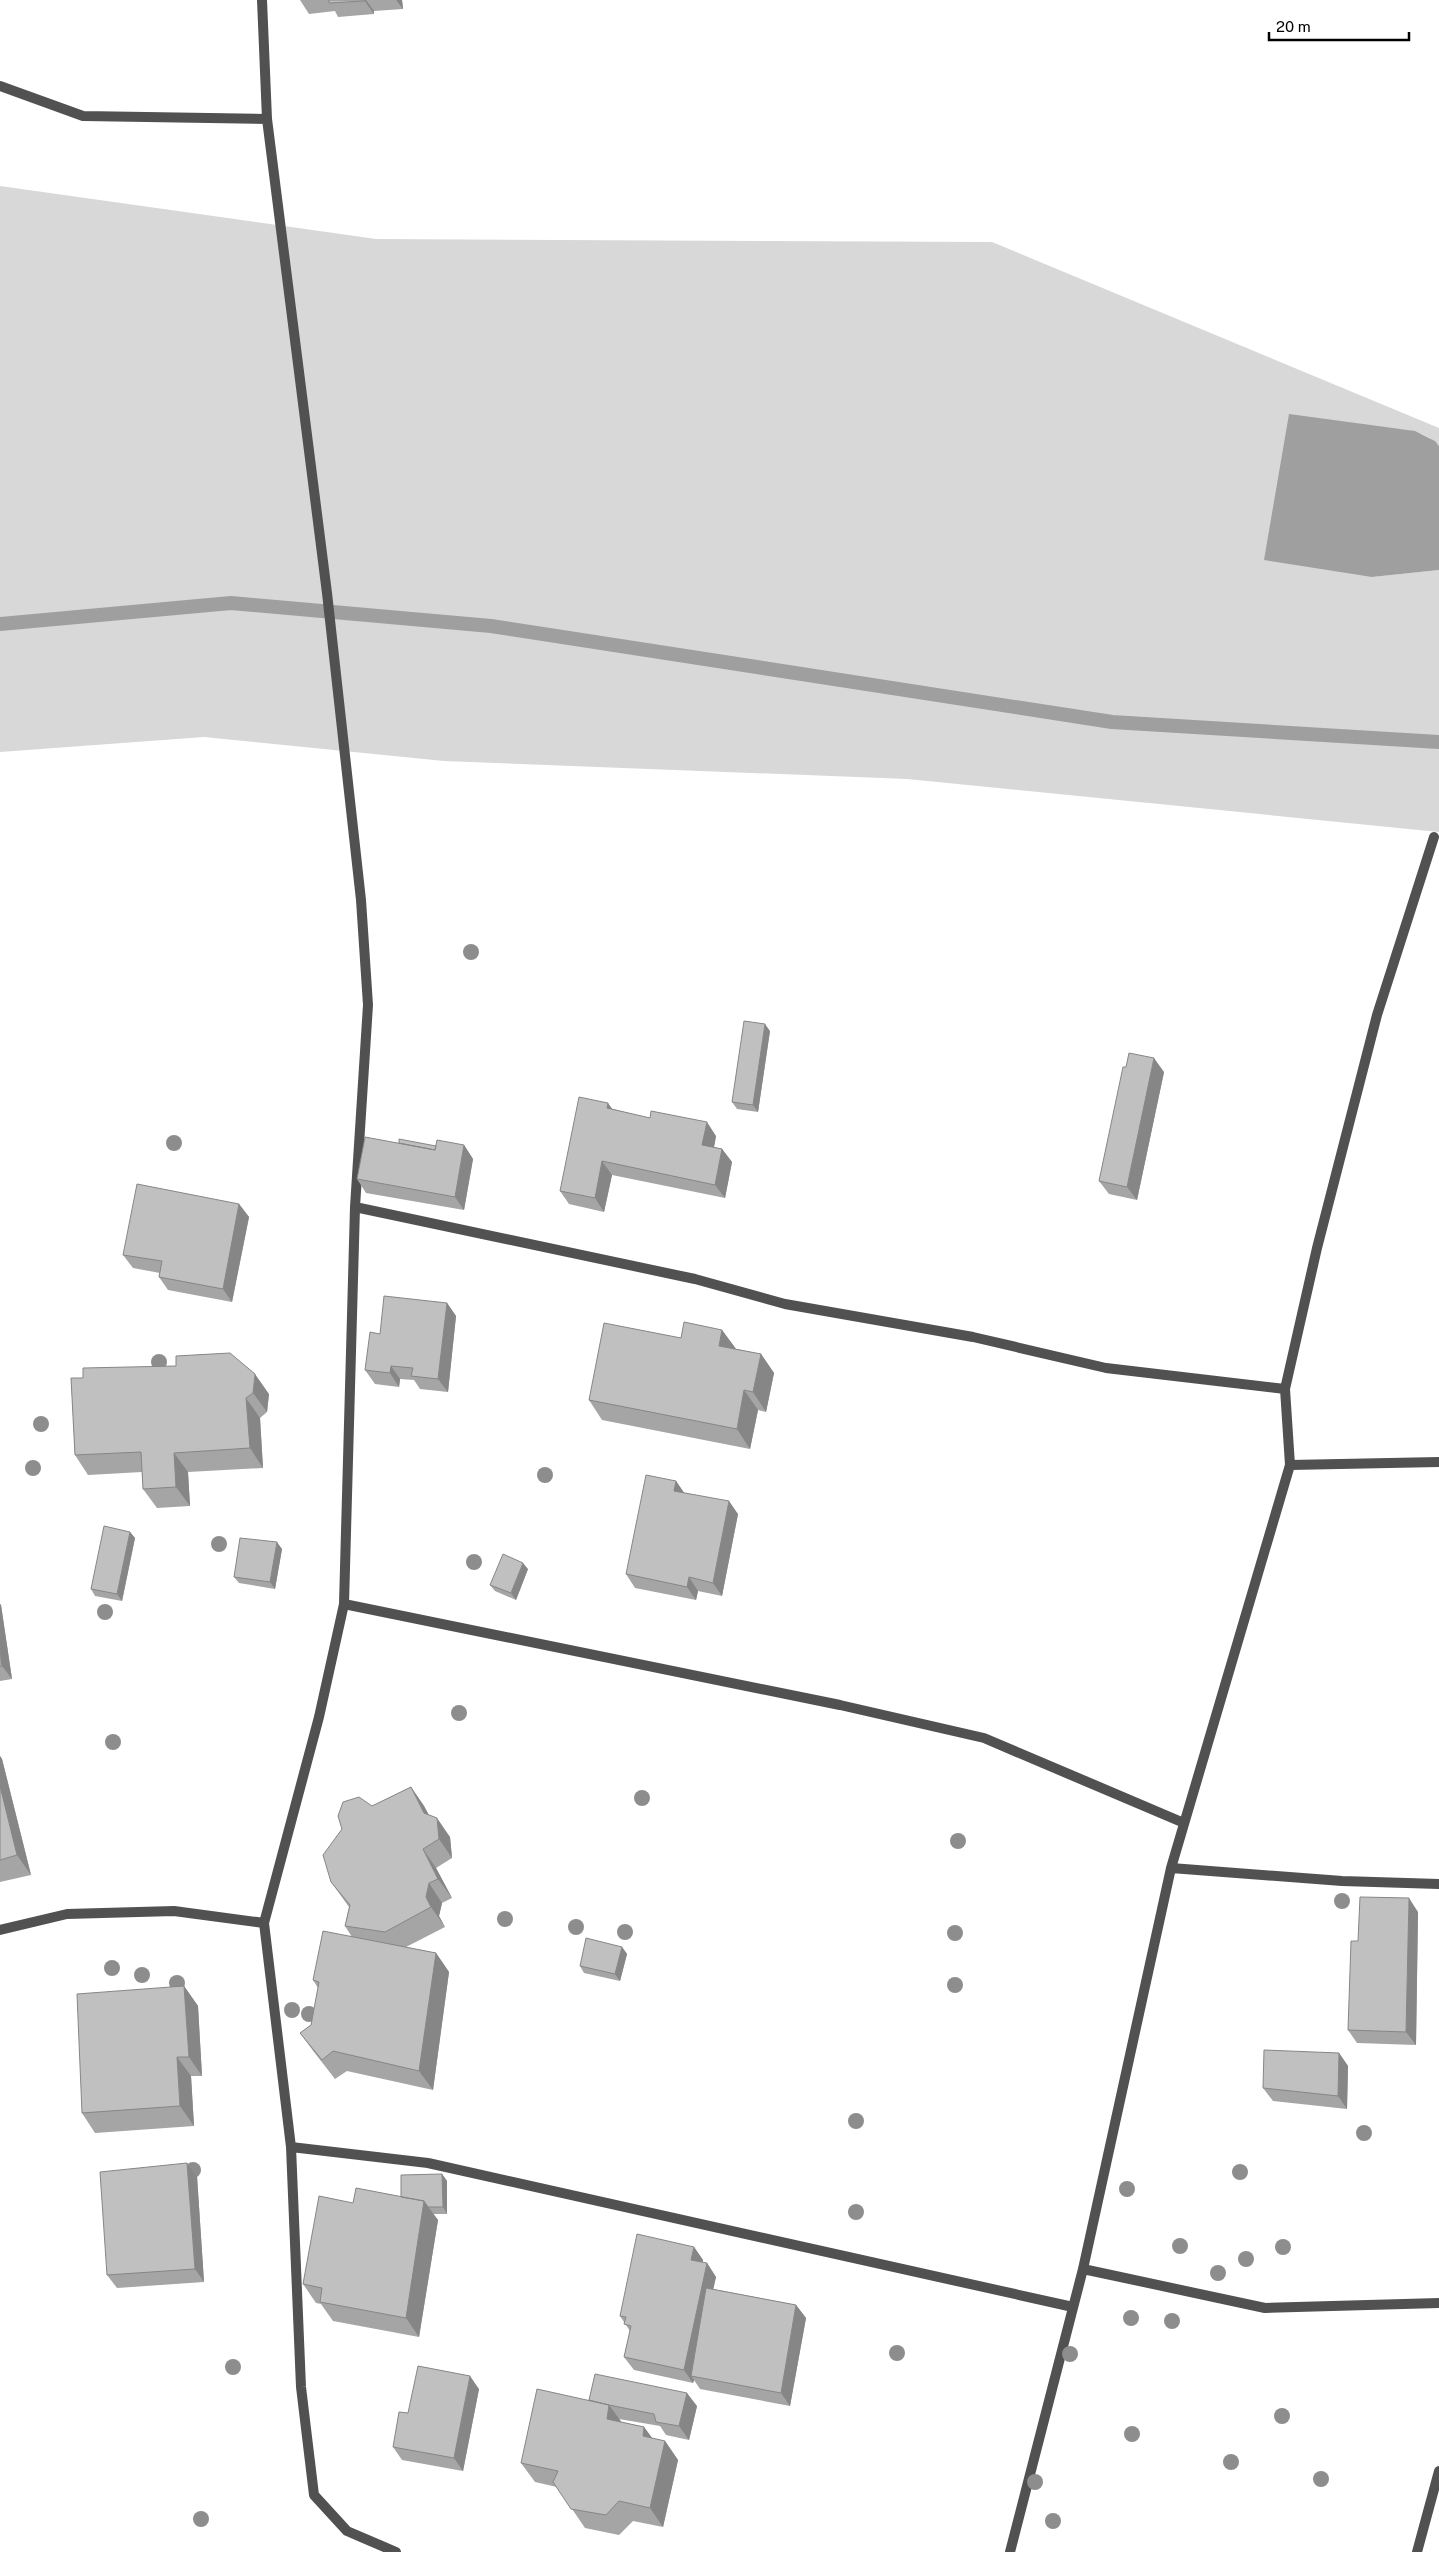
<svg xmlns="http://www.w3.org/2000/svg" width="1439" height="2552" font-family="'Public Sans',sans-serif">
<rect width="100%" height="100%" fill="#fff"/>
<path fill="#d8d8d8" d="M0,186L376,239L992,242L1439,428V446C1425,430 1405,430 1386,428L1372,577L1439,570V832L907,779L444,761L204,737L0,752Z"/>
<path fill="#9f9f9f" d="M1289,414L1415,431L1435,441L1439,446V570L1372,577L1264,560Z"/>
<g fill="none" stroke-linecap="round" stroke-linejoin="round">
<path stroke="#9f9f9f" stroke-width="14" d="M0,624L231,603L491,626L1112,722L1439,742"/>
<path stroke="#515151" stroke-width="10" d="M262,0L267,119L327,593L361,900L368,1005L355,1207L344,1604L319,1717L264,1923L291,2147L301,2387L314,2495L347,2531L396,2552
M0,86L83,116L267,119
M355,1207L695,1279L785,1304L973,1337L1106,1368L1285,1389L1290,1465
M1285,1389L1317,1248L1377,1015L1434,837
M344,1604L840,1705L984,1738L1184,1823
M1171,1868L1342,1881L1439,1884
M0,1930L67,1914L174,1911L264,1923
M291,2147L428,2163L1073,2307
M1083,2269L1265,2308L1439,2303
M1010,2552L1083,2269L1171,1868L1290,1465L1439,1462
M1417,2552L1439,2471"/>
</g>
<g fill="#8d8d8d">
<circle cx="471" cy="952" r="8"/>
<circle cx="174" cy="1143" r="8"/>
<circle cx="159" cy="1362" r="8"/>
<circle cx="41" cy="1424" r="8"/>
<circle cx="33" cy="1468" r="8"/>
<circle cx="545" cy="1475" r="8"/>
<circle cx="219" cy="1544" r="8"/>
<circle cx="474" cy="1562" r="8"/>
<circle cx="105" cy="1612" r="8"/>
<circle cx="459" cy="1713" r="8"/>
<circle cx="113" cy="1742" r="8"/>
<circle cx="642" cy="1798" r="8"/>
<circle cx="958" cy="1841" r="8"/>
<circle cx="1342" cy="1901" r="8"/>
<circle cx="505" cy="1919" r="8"/>
<circle cx="576" cy="1927" r="8"/>
<circle cx="625" cy="1932" r="8"/>
<circle cx="955" cy="1933" r="8"/>
<circle cx="112" cy="1968" r="8"/>
<circle cx="142" cy="1975" r="8"/>
<circle cx="177" cy="1983" r="8"/>
<circle cx="955" cy="1985" r="8"/>
<circle cx="292" cy="2010" r="8"/>
<circle cx="309" cy="2014" r="8"/>
<circle cx="856" cy="2121" r="8"/>
<circle cx="1364" cy="2133" r="8"/>
<circle cx="193" cy="2170" r="8"/>
<circle cx="1240" cy="2172" r="8"/>
<circle cx="1127" cy="2189" r="8"/>
<circle cx="856" cy="2212" r="8"/>
<circle cx="1180" cy="2246" r="8"/>
<circle cx="1283" cy="2247" r="8"/>
<circle cx="1246" cy="2259" r="8"/>
<circle cx="1218" cy="2273" r="8"/>
<circle cx="1131" cy="2318" r="8"/>
<circle cx="1172" cy="2321" r="8"/>
<circle cx="897" cy="2353" r="8"/>
<circle cx="1070" cy="2354" r="8"/>
<circle cx="233" cy="2367" r="8"/>
<circle cx="1282" cy="2416" r="8"/>
<circle cx="1132" cy="2434" r="8"/>
<circle cx="1231" cy="2462" r="8"/>
<circle cx="1321" cy="2479" r="8"/>
<circle cx="1035" cy="2482" r="8"/>
<circle cx="201" cy="2519" r="8"/>
<circle cx="1053" cy="2521" r="8"/>
</g>
<path fill="#a5a5a5" d="M300,0H402L403,9L374,11V14L338,17L335,11L309,14Z
M770,1031L758,1112L737,1109L732,1102Z
M1126,1067L1164,1072L1137,1200L1109,1194L1099,1181Z
M613,1109L716,1136L714,1147L722,1149L732,1162L725,1198L612,1175L604,1212L569,1204L560,1191Z
M399,1143L436,1146L464,1145L473,1159L464,1210L366,1193L357,1179Z
M239,1204L249,1217L232,1302L168,1290L159,1277L160,1273L133,1268L123,1255Z
M447,1303L456,1316L448,1392L420,1389L414,1380L400,1379L399,1387L375,1384L365,1370L380,1334Z
M722,1330L736,1349L761,1354L774,1373L766,1412L758,1410L750,1449L602,1420L589,1400L681,1338Z
M71,1378L269,1394L267,1412L260,1418L263,1468L188,1472L190,1506L157,1508L143,1489L142,1472L88,1475L75,1455Z
M676,1481L684,1493L738,1514L722,1596L698,1591L696,1600L635,1588L626,1574Z
M130,1532L135,1538L122,1601L95,1596L91,1589Z
M282,1549L275,1589L239,1583L234,1577Z
M528,1569L516,1600L495,1591L490,1585Z
M0,1604L1,1605L12,1679L0,1681Z
M0,1756L2,1759L31,1875L0,1882Z
M411,1787L424,1806L429,1815L450,1837L452,1858L436,1868L452,1898L442,1903L439,1916L445,1927L406,1947L436,1953L449,1972L433,2090L347,2071L335,2079L314,2052L300,2033L311,2025L318,1988L313,1980L352,1937L345,1926L349,1907L331,1882L372,1806Z
M1418,1912L1416,2045L1357,2043L1348,2030L1358,1941Z
M622,1947L627,1954L620,1981L584,1973L580,1966Z
M184,1986L198,2006L202,2076H191L194,2126L95,2133L82,2113Z
M1339,2053L1348,2066L1347,2109L1273,2101L1263,2088Z
M187,2163L197,2176L204,2282L117,2288L107,2275Z
M442,2174L447,2181V2214H433L438,2220L419,2337L333,2321L321,2304L316,2303L303,2284L353,2203L401,2197Z
M694,2247L703,2260V2263H707L716,2277L713,2289L796,2305L806,2318L790,2406L700,2389L694,2380L693,2383L634,2370L624,2357L630,2331L620,2316Z
M479,2389L463,2471L402,2460L393,2447Z
M589,2400L697,2406L689,2440L666,2435L660,2426L619,2419L621,2422L644,2427L652,2438L665,2441L678,2460L663,2527L633,2521L619,2535L585,2528L557,2487L535,2482L521,2463Z"/>
<path fill="#868686" d="M364,0H366L374,11V14Z
M396,0H402L403,9Z
M765,1024L770,1031L758,1112L753,1105Z
M1154,1058L1164,1072L1137,1200L1127,1187Z
M608,1103L618,1117L607,1108Z
M707,1122L716,1136L712,1158L702,1145Z
M464,1145L473,1159L464,1210L455,1197Z
M722,1149L732,1162L725,1198L715,1185Z
M602,1161L612,1175L604,1212L595,1198Z
M239,1204L249,1217L232,1302L223,1289Z
M447,1303L456,1316L448,1392L438,1379Z
M722,1330L736,1349L719,1346Z
M761,1354L774,1373L766,1412L753,1392Z
M391,1366L400,1379L399,1387L390,1373Z
M255,1374L269,1394L267,1412L253,1393Z
M744,1390L758,1410L750,1449L737,1429Z
M246,1398L260,1418L263,1468L250,1448Z
M174,1453L188,1472L190,1506L176,1487Z
M676,1481L685,1494L674,1491Z
M729,1501L738,1514L722,1596L713,1583Z
M130,1532L135,1538L122,1601L117,1594Z
M277,1542L282,1549L275,1589L270,1582Z
M523,1563L528,1569L516,1600L511,1593Z
M689,1577L698,1591L696,1600L687,1587Z
M0,1604L1,1605L12,1679L2,1666L0,1650Z
M0,1756L2,1759L31,1875L17,1855L0,1786Z
M411,1787L424,1806L438,1833L424,1813Z
M437,1818L450,1837L452,1858L439,1839Z
M423,1849L436,1868L452,1898L438,1879Z
M429,1883L442,1903L439,1916L445,1927L431,1907L426,1897Z
M1409,1898L1418,1912L1416,2045L1406,2032Z
M622,1947L627,1954L620,1981L615,1974Z
M436,1953L449,1972L433,2090L419,2071Z
M184,1986L198,2006L202,2076L189,2057Z
M1339,2053L1348,2066L1347,2109L1338,2096Z
M177,2057L191,2076L194,2126L180,2106Z
M187,2163L197,2176L204,2282L195,2269Z
M442,2174L447,2181V2214L443,2207Z
M424,2201L438,2220L419,2337L406,2318Z
M694,2247L703,2260L700,2273L691,2260Z
M707,2263L716,2277L694,2377L691,2376L694,2380L693,2383L684,2370Z
M796,2305L806,2318L790,2406L781,2393Z
M470,2376L479,2389L463,2471L454,2458Z
M687,2393L697,2406L689,2440L679,2426Z
M609,2405L623,2424L607,2419Z
M644,2427L658,2446L643,2436Z
M665,2441L678,2460L663,2527L650,2508Z"/>
<path fill="#c0c0c0" stroke="#868686" d="M329,0H364V1L329,3Z
M744,1021L765,1024L753,1105L732,1102Z
M1129,1053L1154,1058L1127,1187L1099,1181L1123,1067H1126Z
M579,1097L608,1103L607,1108L650,1118L651,1111L707,1122L702,1145L722,1149L715,1185L602,1161L595,1198L560,1191Z
M365,1137L435,1150L437,1140L464,1145L455,1197L357,1179Z
M399,1139L436,1146L435,1150L399,1143Z
M137,1184L239,1204L223,1289L159,1277L162,1261L123,1255Z
M384,1296L447,1303L438,1379L411,1376L413,1368L391,1366L390,1373L365,1370L370,1332L380,1334Z
M684,1322L722,1330L719,1346L761,1354L753,1392L744,1390L737,1429L589,1400L604,1323L681,1338Z
M230,1353L255,1374L253,1393L246,1398L250,1448L174,1453L176,1487L143,1489L141,1452L75,1455L71,1378H83V1368L176,1366V1356Z
M646,1475L676,1481L674,1491L729,1501L713,1583L689,1577L687,1587L626,1574Z
M104,1526L130,1532L117,1594L91,1589Z
M240,1538L277,1542L270,1582L234,1577Z
M503,1554L523,1563L511,1593L490,1585Z
M0,1650L2,1666H0Z
M0,1786L17,1855L0,1860Z
M411,1787L424,1813L437,1818L439,1839L423,1849L438,1879L429,1883L426,1897L431,1907L385,1932L345,1926L350,1905L331,1882L323,1855L342,1829L338,1816L343,1802L359,1797L372,1806Z
M1360,1897L1409,1898L1406,2032L1348,2030L1351,1941H1358Z
M323,1931L436,1953L419,2071L333,2051L322,2060L300,2033L311,2025L319,1982L313,1980Z
M586,1938L622,1947L615,1974L580,1966Z
M184,1986L189,2057H177L180,2106L82,2113L77,1994Z
M1264,2050L1339,2053L1338,2096L1263,2088Z
M187,2163L195,2269L107,2275L100,2172Z
M442,2174L443,2207H428L424,2201L401,2197V2175Z
M356,2188L424,2201L406,2318L320,2302L322,2288L303,2284L319,2196L353,2203Z
M637,2234L694,2247L691,2260L707,2263L684,2370L624,2357L631,2326L624,2324L626,2317L620,2316Z
M706,2288L796,2305L781,2393L691,2376Z
M418,2366L470,2376L454,2458L393,2447L399,2412L408,2413Z
M595,2374L687,2393L679,2426L656,2422L654,2414L609,2405L589,2400Z
M537,2389L609,2405L607,2419L644,2427L643,2436L665,2441L650,2508L619,2501L606,2515L571,2509L553,2482L558,2471L521,2463Z"/>
<path d="M1269 32v8h140v-8" fill="none" stroke="#000000" stroke-width="2.5"/>
<text x="1276" y="32" font-size="15" fill="#000000" stroke="#ffffff" stroke-width="4" paint-order="stroke">20 m</text>
</svg>
